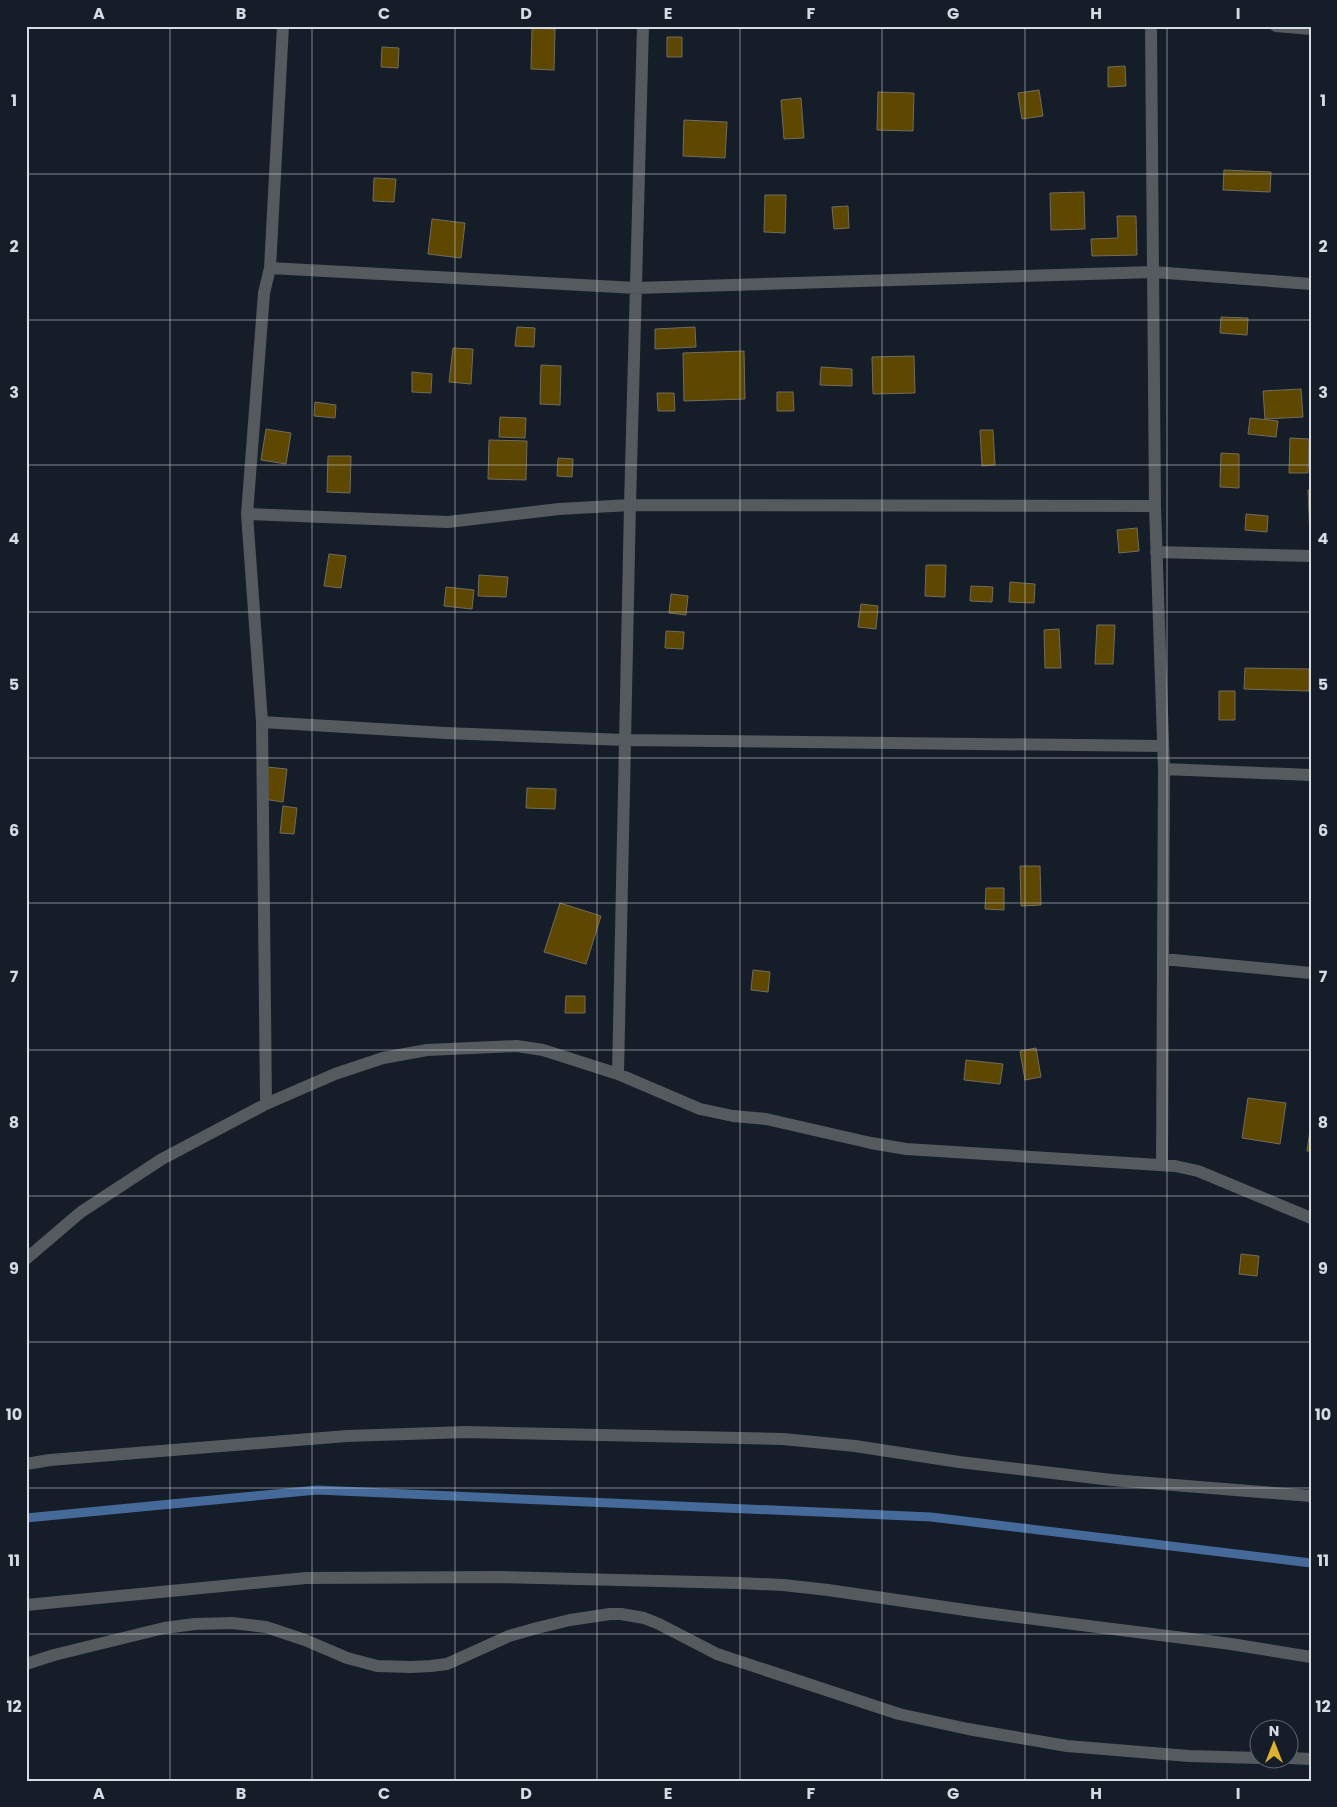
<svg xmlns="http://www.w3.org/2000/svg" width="1337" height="1807" font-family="Poppins,sans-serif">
<rect width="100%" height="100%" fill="#151d28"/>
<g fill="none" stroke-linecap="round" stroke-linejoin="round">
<path stroke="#456998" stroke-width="9" d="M26,1518L317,1490L931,1517L1311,1563"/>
</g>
<path fill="#5e4700" stroke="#726c5d" d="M532,28L555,29L554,70L531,69Z
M667,37H682V57H667Z
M382,47L399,48L398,68L381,67Z
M1125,66L1126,86L1108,87V67Z
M1039,90L1043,116L1022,119L1018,93Z
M878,92L914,93L913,131L877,130Z
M801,98L804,138L784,139L781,100Z
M684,120L727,122L725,158L683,156Z
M1224,170L1271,172L1270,192L1223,190Z
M374,178L396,179L394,202L373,201Z
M1084,192L1085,229L1051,230L1050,193Z
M765,195H786L785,233L764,232Z
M848,206L849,228L834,229L832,207Z
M1117,216H1136L1137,255L1092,256L1091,239L1118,238Z
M432,219L465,223L461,258L428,254Z
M1221,317L1248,318L1247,335L1220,333Z
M517,327L535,328L534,347L515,346Z
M695,327L696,347L655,349V329Z
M453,348L473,349L471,384L449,382Z
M744,351L745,399L684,401L683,353Z
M914,356L915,393L873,394L872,357Z
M541,365L561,366L560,405L540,404Z
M821,367L852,369V386L820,385Z
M412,372L432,374L431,393L412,392Z
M1301,389L1303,417L1265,419L1263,391Z
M777,392H793L794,411H777Z
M657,393H674L675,411H658Z
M315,402L336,405L335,418L314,416Z
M500,417L526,418L525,438L499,437Z
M1250,418L1278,421L1276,437L1248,434Z
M266,429L291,433L286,464L261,460Z
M980,430H993L995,465L982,466Z
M1290,438L1309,439L1308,473H1289Z
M489,440L527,441L526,480L488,479Z
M1221,453L1239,454V488L1220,487Z
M328,456H351L350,493L327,492Z
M558,458L573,459L572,477L557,476Z
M1308,490H1311V538H1310Z
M1246,514L1268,516L1267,532L1245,530Z
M1137,528L1139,551L1119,553L1117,530Z
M329,554L346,556L341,588L324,586Z
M926,565H946L945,597L925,596Z
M479,575L508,577L506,597L478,596Z
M1010,582L1035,584L1034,603L1009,602Z
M971,586L993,587L992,602L970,601Z
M446,587L474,590L472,609L444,606Z
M671,594L688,596L686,615L669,613Z
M861,604L878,606L876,629L858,627Z
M1097,625H1115L1113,664H1095Z
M1059,629L1061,668H1045L1044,630Z
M666,631L684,632L683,649L665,648Z
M1245,668L1309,669V691L1244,689Z
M1219,691H1235V720H1219Z
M267,767L287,769L283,802L263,799Z
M527,788L556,789L555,809L526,808Z
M283,806L297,808L294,834L280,833Z
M1020,866H1040L1041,905L1021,906Z
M986,888H1004V910L985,909Z
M560,903L601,916L586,964L544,952Z
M753,970L770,972L768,992L751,990Z
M566,996H585V1013H565Z
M1036,1048L1041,1077L1025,1080L1020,1051Z
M966,1060L1003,1064L1000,1084L964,1080Z
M1248,1098L1286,1103L1280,1144L1242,1138Z
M1311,1123V1151H1307Z
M1241,1254L1259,1256L1257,1276L1239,1274Z"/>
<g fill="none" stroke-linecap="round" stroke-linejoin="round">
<path stroke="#555a5f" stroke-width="12" d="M1151,26L1155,506L1164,769L1162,1165
M1276,26L1311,29
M270,268L636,288L1154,272L1311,284
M247,514L448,522L559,509L630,505L1155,506
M1156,552L1311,556
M262,722L445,733L625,740L1163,746
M1164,769L1311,775
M1163,959L1311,973
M618,1074L630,505L643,26
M266,1104L262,722L247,514L264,293L270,268L283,26
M26,1259L81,1212L162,1159L266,1104L335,1074L383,1058L427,1050L517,1046L543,1050L618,1074L700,1109L733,1116L766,1119L871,1143L906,1149L1175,1166L1198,1171L1311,1218
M26,1464L50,1460L347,1436L466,1432L783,1439L855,1446L959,1462L1112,1480L1311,1496
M26,1605L306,1578L502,1577L739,1583L783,1585L828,1590L979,1612L1231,1644L1311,1657
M26,1664L54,1655L164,1628L195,1624L232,1623L266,1627L305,1640L347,1658L377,1666L411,1667L431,1666L447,1664L509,1636L537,1628L570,1620L610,1614H621L644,1618L659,1624L717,1654L899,1714L968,1729L1067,1746L1189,1756L1260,1758
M1290,1758L1311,1759"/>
</g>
<path fill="none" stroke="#d6dce3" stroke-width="1" stroke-opacity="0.55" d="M170,26V1781M312,26V1781M455,26V1781M597,26V1781M740,26V1781M882,26V1781M1025,26V1781M1167,26V1781M26,174H1311M26,320H1311M26,465H1311M26,612H1311M26,758H1311M26,903H1311M26,1050H1311M26,1196H1311M26,1342H1311M26,1488H1311M26,1634H1311"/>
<rect width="1337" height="1807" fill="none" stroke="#151d28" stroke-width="55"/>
<g transform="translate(1274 1744)"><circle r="24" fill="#151d28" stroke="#626973"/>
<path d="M0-4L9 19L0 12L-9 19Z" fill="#dfb133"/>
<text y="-8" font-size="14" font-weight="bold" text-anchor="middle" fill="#d6dce3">N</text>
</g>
<rect x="28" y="28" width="1282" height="1752" fill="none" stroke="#d6dce3" stroke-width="2"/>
<g font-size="16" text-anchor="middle" font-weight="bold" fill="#d6dce3">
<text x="99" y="19">A</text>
<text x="241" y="19">B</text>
<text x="384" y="19">C</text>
<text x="526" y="19">D</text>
<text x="668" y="19">E</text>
<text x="811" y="19">F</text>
<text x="953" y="19">G</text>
<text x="1096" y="19">H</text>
<text x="1238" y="19">I</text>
<text x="14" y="106">1</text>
<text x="1323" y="106">1</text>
<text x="14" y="252">2</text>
<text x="1323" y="252">2</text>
<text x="14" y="398">3</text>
<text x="1323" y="398">3</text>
<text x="14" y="544">4</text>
<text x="1323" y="544">4</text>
<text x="14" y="690">5</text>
<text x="1323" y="690">5</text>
<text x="14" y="836">6</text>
<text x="1323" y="836">6</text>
<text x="14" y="982">7</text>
<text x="1323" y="982">7</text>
<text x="14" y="1128">8</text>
<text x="1323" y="1128">8</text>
<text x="14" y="1274">9</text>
<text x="1323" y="1274">9</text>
<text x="14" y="1420">10</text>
<text x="1323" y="1420">10</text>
<text x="14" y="1566">11</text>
<text x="1323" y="1566">11</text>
<text x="14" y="1712">12</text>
<text x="1323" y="1712">12</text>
<text x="99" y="1799">A</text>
<text x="241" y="1799">B</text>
<text x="384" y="1799">C</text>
<text x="526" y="1799">D</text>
<text x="668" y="1799">E</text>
<text x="811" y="1799">F</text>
<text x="953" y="1799">G</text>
<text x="1096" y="1799">H</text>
<text x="1238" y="1799">I</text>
</g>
</svg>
